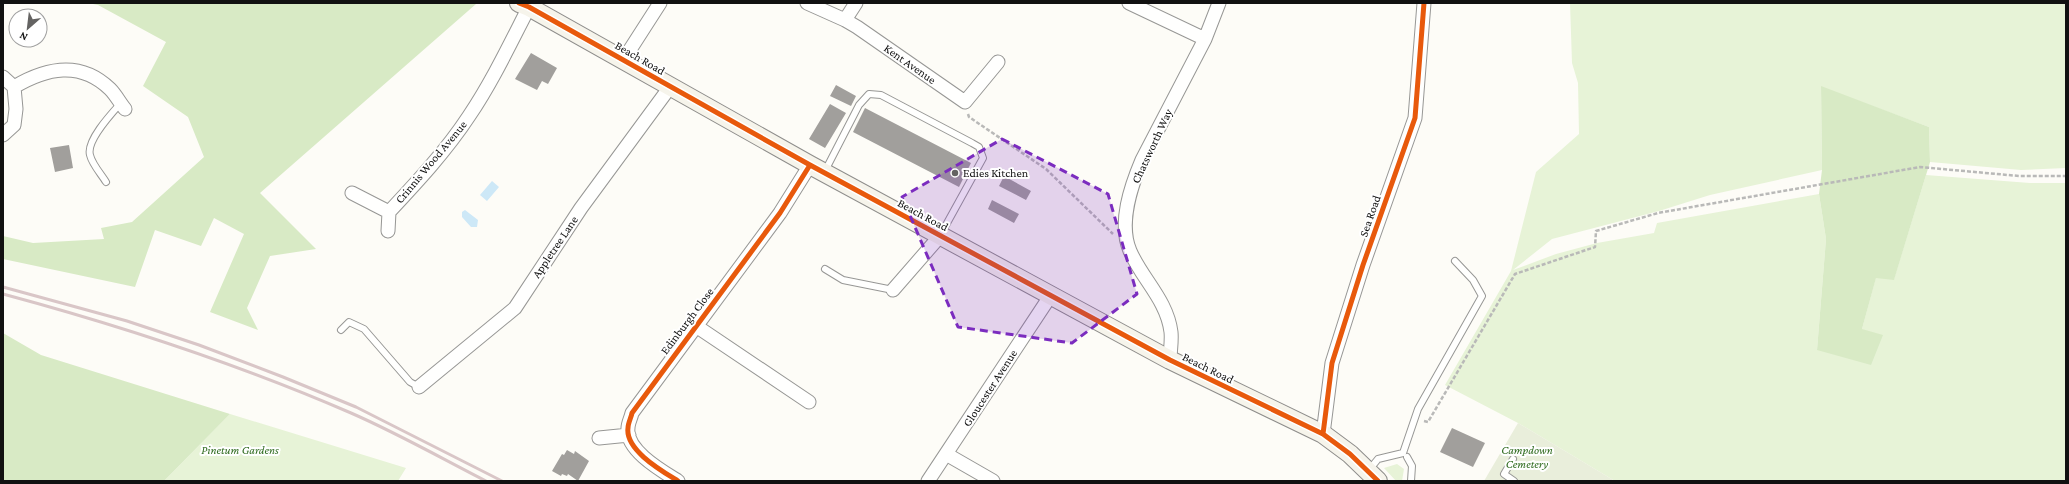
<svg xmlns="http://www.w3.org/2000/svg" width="2069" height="484" font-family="'Crimson Pro',serif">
<rect width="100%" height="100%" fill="#fdfcf7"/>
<path fill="#e7f3d7" d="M1570,3H2066V168L2021,170L1930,162L1929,127L1821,87L1822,170L1710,195L1659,211L1552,239L1513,270L1556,254L1597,243L1654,233L1657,223L1819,194L1826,239L1817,350L1862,329L1876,277L1894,279L1926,175L2030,183H2066V481H1615L1518,423L1445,385L1511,271L1536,172L1579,134L1578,83L1572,63Z
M230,414L406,468L398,481H164Z
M1397,464L1404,469L1402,481H1396L1384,468Z"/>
<path fill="#d8eac5" d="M88,3H473L476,4L260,193L316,249L270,256L247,308L258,330L210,312L244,234L214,218L201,246L155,230L135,287L3,259V236L33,243L104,239L101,228L132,222L204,157L188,117L143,86L166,42L98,5Z
M1821,86L1929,127L1930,162L1894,280L1876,278L1862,329L1883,335L1871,365L1817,350L1826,239L1819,194L1822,170Z
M3,333L41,355L230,414L164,481H3Z"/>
<path fill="#e9eedb" d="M1518,423L1615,481H1484Z"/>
<path fill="#cde8f7" d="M492,181L499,187L487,201L480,195Z
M465,210L478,220L477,227H471L462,217V212Z"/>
<path fill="#a19f9c" d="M531,53L557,68L548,84L542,81L537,90L515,79Z
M836,85L856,96L851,106L830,96Z
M830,104L846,113L825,148L809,139Z
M865,108L971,163L959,187L853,132Z
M69,145L73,168L55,172L50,148Z
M1004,176L1031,191L1026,200L999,186Z
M992,200L1019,214L1014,223L988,209Z
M1452,428L1485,443L1473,467L1440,452Z
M567,450L574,454L575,451L589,461L578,481L568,474L567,476L562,474L561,476L552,471L562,454L564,455Z"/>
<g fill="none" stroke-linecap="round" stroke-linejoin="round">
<defs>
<path id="lane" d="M825,171L859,105L869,94L881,95L972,143L979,147L983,158L941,234
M106,182C101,174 92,164 90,155C86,141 111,114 121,103
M825,269L843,280L893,290
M341,330L349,322L364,329L410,382L419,387
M1407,457L1412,466L1411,481
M1513,459L1504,474L1514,481
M1369,470L1378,459L1403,453L1418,409L1482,296L1473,280L1455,261"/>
<path id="street" d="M807,3L845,20L857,27L965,102L998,62
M1129,3L1205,39
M845,20L856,3
M624,59L660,3
M3,77L14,87L16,109L14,125L3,135
M14,87C46,68 80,60 110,89C116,95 120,103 125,109
M352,193L389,212
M389,212C417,182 446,151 469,116C492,82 510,44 529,7
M388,231L389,212
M893,290L940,236
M696,326L809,402
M1170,360C1170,351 1172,341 1171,332C1167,300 1142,279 1130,251C1118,223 1131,186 1142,160L1205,39L1219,3
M419,387L515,308L581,208L670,87
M1323,434L1332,363L1363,265L1415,118L1424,3
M599,438L629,435
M946,454L993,481
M678,481C662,471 625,450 628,428C628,423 631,418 632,413L780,213L810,165
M928,481L1051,295"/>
<path id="secondary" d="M519,3L529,7L810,165L1170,360L1323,434L1350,454L1378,481"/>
</defs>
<use href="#lane" stroke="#979795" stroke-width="8"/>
<use href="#street" stroke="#979795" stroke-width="15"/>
<use href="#secondary" stroke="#8e8d8b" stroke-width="20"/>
<path stroke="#b9b9b8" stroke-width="2.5" stroke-dasharray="4 2" stroke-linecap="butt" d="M968,114L969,117L1046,169L1113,234
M1424,421L1428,422L1515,274L1595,247L1596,231L1658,213L1692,207L1920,167L2019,176H2066"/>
<use href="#lane" stroke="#fffffe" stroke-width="6"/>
<use href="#street" stroke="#fffffe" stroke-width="13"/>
<use href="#secondary" stroke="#f6f4eb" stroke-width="18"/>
<path stroke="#d9c6c7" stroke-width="3" d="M3,287L127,321L199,345L283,377L356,407L502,481
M3,294C122,326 238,364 351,413C397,433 441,458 486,481"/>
<defs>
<path id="cycleway" d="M519,3L529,7L810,165L1170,360L1323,434L1350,454L1378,481
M1323,434L1332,363L1363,265L1415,118L1424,3
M678,481C662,471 625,450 628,428C628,423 631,418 632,413L780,213L810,165"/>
</defs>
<use href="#cycleway" stroke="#fff" stroke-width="8"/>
<use href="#cycleway" stroke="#e8590c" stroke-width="5"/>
</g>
<path fill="#7b2cbf" fill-opacity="0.2" stroke="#7b2cbf" stroke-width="3" stroke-dasharray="8 5" stroke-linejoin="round" d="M1002,139L1108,194L1137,294L1072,343L958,327L902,197Z"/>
<circle fill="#646362" stroke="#fff" stroke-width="1.5" cx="955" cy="173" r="4"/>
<g text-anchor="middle" stroke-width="4" stroke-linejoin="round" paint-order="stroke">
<g font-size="12" fill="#111" stroke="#fff">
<text transform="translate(640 58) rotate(30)" y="4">Beach Road</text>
<text transform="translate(910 64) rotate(35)" y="4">Kent Avenue</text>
<text transform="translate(1152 146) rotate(-65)" y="4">Chatsworth Way</text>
<text transform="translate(431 162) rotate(-50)" y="4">Crinnis Wood Avenue</text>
<text transform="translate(923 215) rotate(28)" y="4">Beach Road</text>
<text transform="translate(1370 216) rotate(-71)" y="4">Sea Road</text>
<text transform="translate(555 247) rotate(-56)" y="4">Appletree Lane</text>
<text transform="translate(687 321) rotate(-53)" y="4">Edinburgh Close</text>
<text transform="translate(1208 368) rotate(26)" y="4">Beach Road</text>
<text transform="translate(990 388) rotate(-57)" y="4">Gloucester Avenue</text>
</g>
<g font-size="12" fill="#111" stroke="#fff" text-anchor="start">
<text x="963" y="177">Edies Kitchen</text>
</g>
<g font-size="12" font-style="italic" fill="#2f6b1f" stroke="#fff">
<text x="240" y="454">Pinetum Gardens</text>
<text x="1527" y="454">Campdown<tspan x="1527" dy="14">Cemetery</tspan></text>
</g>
</g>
<rect width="2069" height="484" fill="none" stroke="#111111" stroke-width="8"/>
<g transform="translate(28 28) rotate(208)"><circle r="19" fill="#ffffff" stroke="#a0a0a0"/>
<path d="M0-3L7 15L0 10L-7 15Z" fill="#646362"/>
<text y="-6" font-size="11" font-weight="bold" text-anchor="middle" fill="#111111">N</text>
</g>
</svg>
